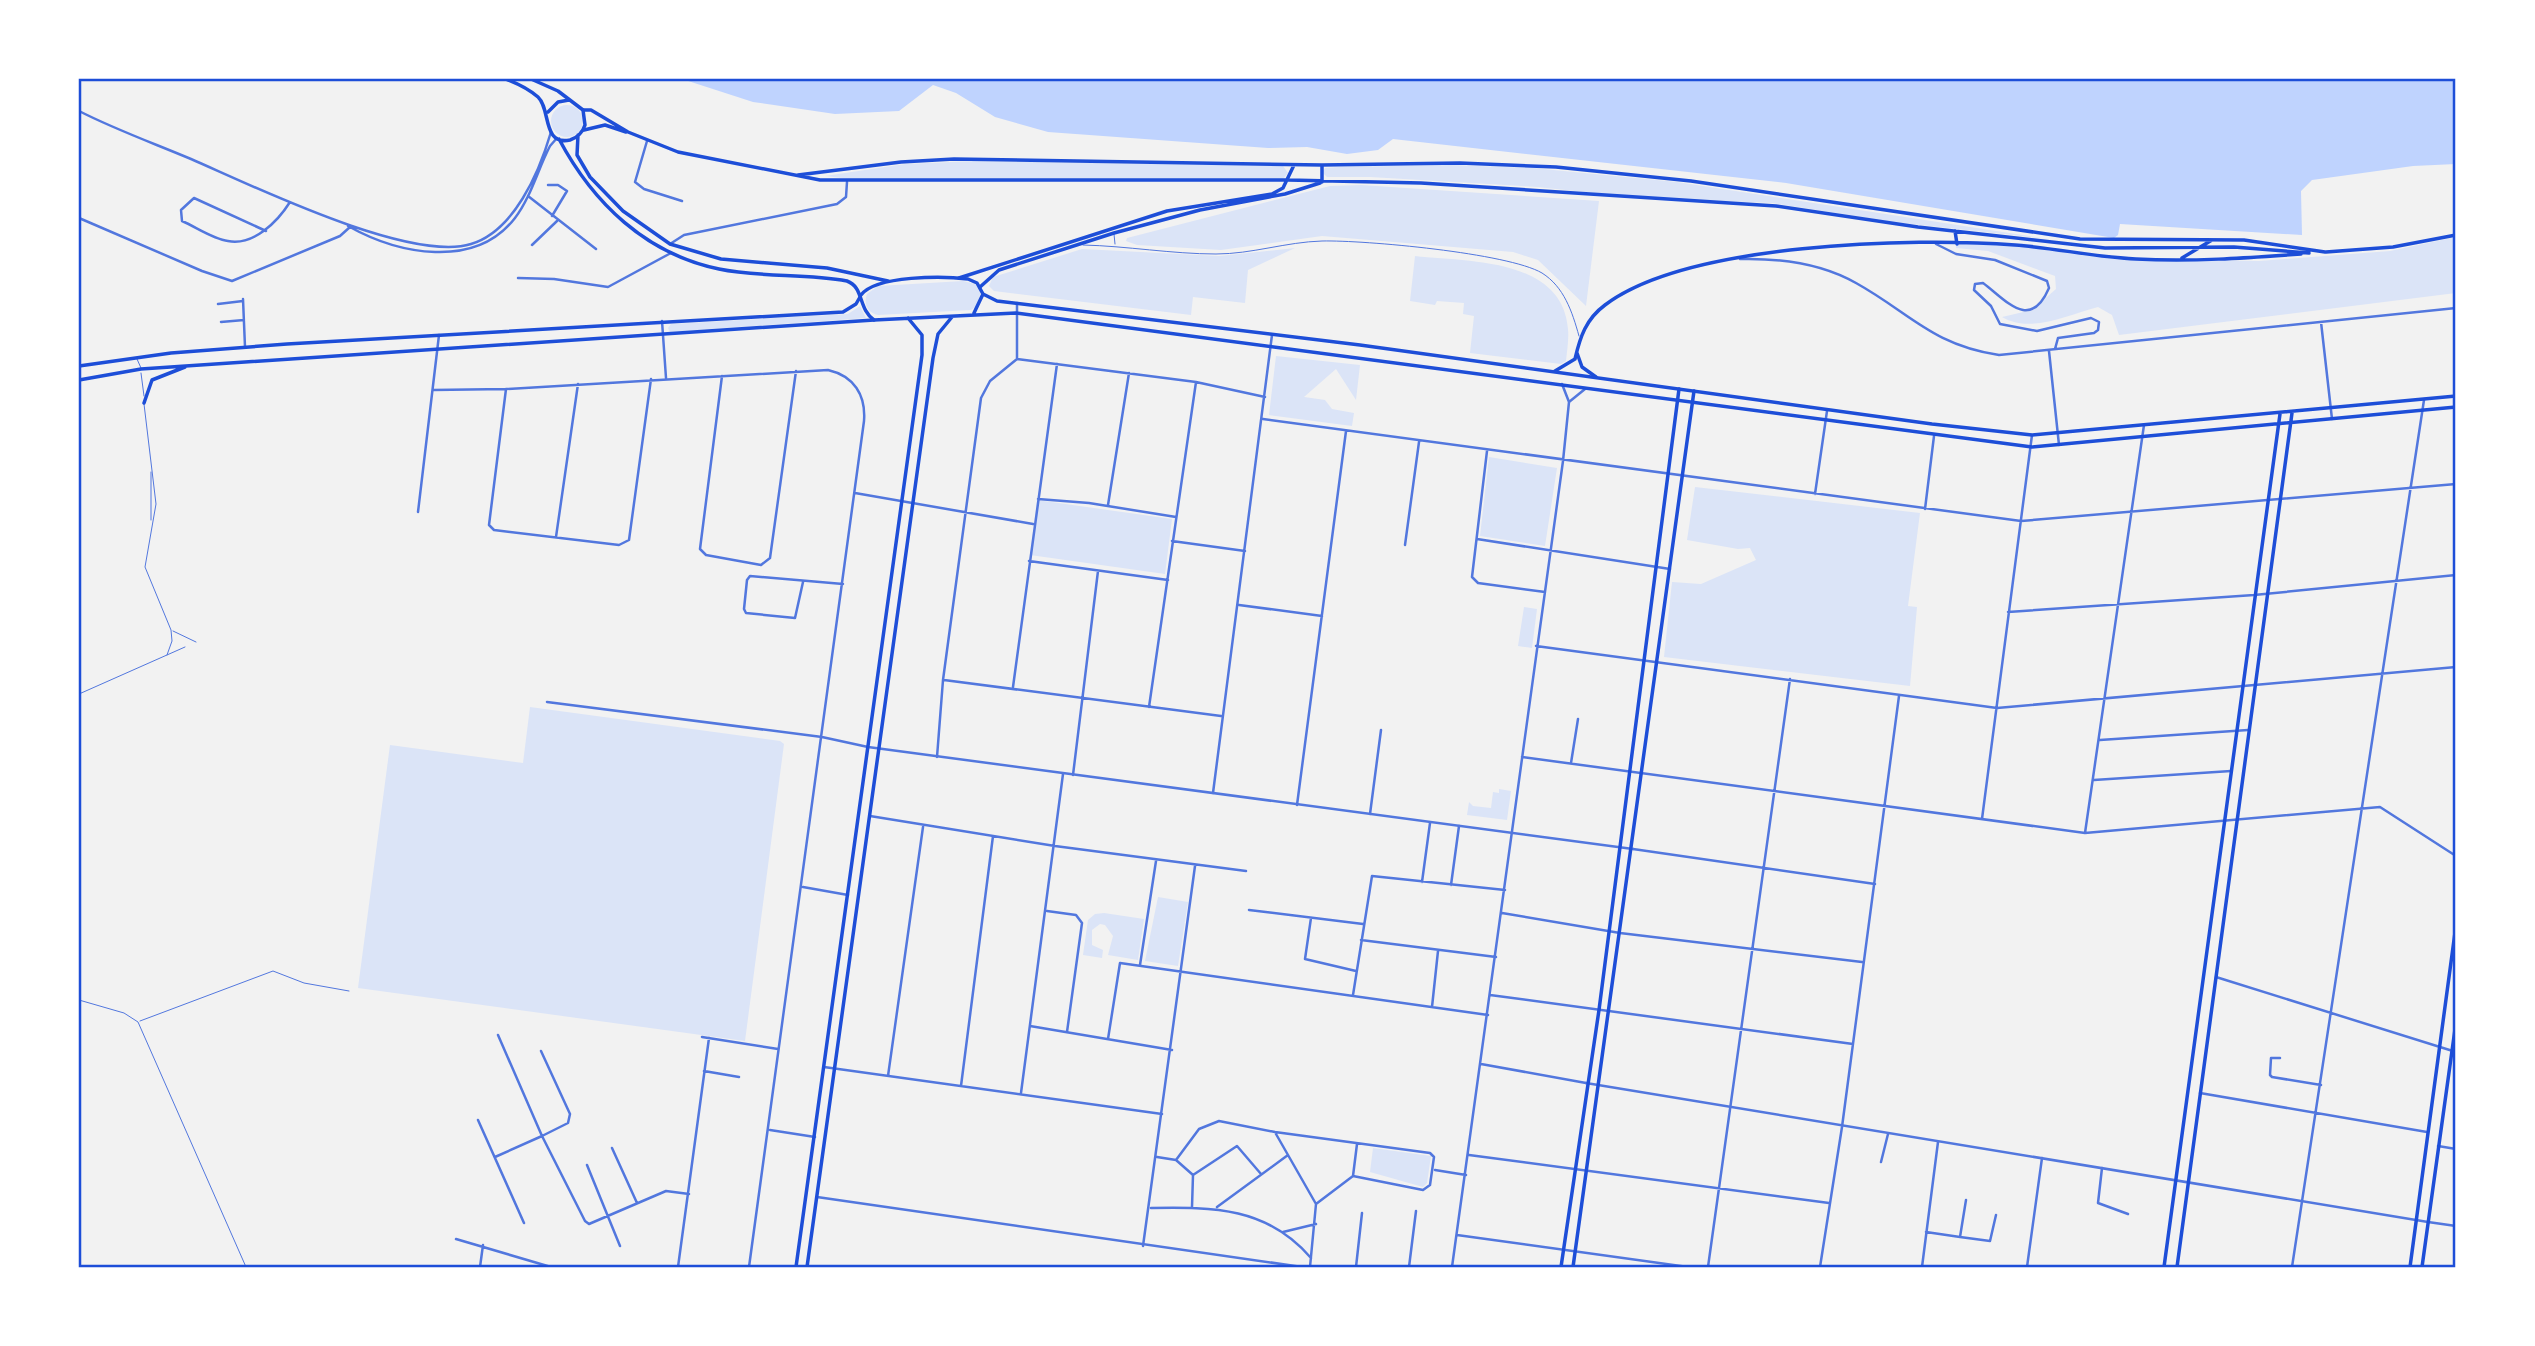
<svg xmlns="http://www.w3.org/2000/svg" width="2535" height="1346" font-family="'Sofia Sans Condensed',sans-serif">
<rect width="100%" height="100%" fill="#f2f2f2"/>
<path fill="#dbe4f7" d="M551 121a16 16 0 1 1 32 0a16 16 0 1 1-32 0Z
M974,161L1283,166L1288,173L1283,179L859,180L825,176L905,164Z
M1450,165L1533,168L1677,182L2048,239L1893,222L1772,203L1642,198L1537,187L1370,177H1327L1322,172L1325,168L1339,167Z
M1361,185L1599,201L1586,306L1538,260L1513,252L1322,236L1221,250L1137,245L1126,241L1127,238L1330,186Z
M2456,237V293L2119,335L2112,315L2098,307C2067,315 2031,334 2002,317L2032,310L2056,289L2055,276L1988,251L1956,248V245L2021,243L2124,259L2259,261L2390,251Z
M1295,248L1248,270L1245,303L1193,297L1191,315L994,291L989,286L993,277L1082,249L1219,256Z
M1415,256C1467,262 1562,257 1568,329C1569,339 1567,351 1566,361L1561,364L1470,353L1474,316L1463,314L1464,303L1437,301L1435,305L1410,301Z
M963,281L975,284L981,291L977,306L971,310L878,315C868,313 863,304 867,294L878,286Z
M860,306L866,318L670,332L668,328L671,324L848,314Z
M1276,356L1360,365L1356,400L1336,369L1304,397L1325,400L1332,409L1354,413L1352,426L1269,415Z
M1489,457L1557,468L1545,546L1480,536Z
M1695,487L1920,513L1908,606L1917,607L1910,686L1664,657L1672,582L1701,584L1756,560L1750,548L1738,549L1687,540Z
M1037,500L1172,519L1165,574L1030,555Z
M1524,607L1537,609L1532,648L1518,646Z
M530,707L780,741L784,744L745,1041L358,988L390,745L523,763Z
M1499,789L1511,791L1507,820L1467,815L1469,802L1473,806L1491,808L1493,792L1499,793Z
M1158,897L1188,902L1178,966L1145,961Z
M1104,913L1144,919L1138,960L1108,955L1113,936L1105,925L1100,924L1092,930V945L1103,950L1102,958L1083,955L1088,920L1095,914Z
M1373,1148L1431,1156L1427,1183L1423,1187L1370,1172Z"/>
<path fill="#bfd3fe" d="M682,79H2456V164L2413,166L2312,180L2301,191L2302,235L2120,224L2118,235L2114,238L1786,183L1393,139L1378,150L1347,154L1307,147L1268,148L1048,132L995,117L956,93L933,85L899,111L835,114L753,102Z"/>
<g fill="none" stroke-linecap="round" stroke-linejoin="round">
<path stroke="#5277de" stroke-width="1" d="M1114,234L1115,244
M1083,245C1127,246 1172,254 1216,254C1252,254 1286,242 1322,241C1364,240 1508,253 1542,273C1564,287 1572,311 1579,336
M137,359L141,368
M141,373L144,396
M144,404L156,504L145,567L171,630L172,641L167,655
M151,472V520
M173,631L196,642
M79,694L185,647
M79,1000L124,1013L138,1022L246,1267
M140,1021L273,971L304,983L349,991"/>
<path stroke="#5277de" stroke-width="2.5" d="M79,111C114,129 153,143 191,159C251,185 410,263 471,244C514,231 539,173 551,132
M647,141L635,182L644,189L682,201
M548,185H558L567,191L552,216
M528,196L596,249
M79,218L202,271L232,281L340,236L350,227
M348,226C398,254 475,270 515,218C531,197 538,169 550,146L557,138
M266,231L194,198L181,210L182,221C196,227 213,239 228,241C254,246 278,221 290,202
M670,244L684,235L837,204L846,197L847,182
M1936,244L1956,254L1995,260L2047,281L2049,288C2030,332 2006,300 1983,283L1975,284L1974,290L1991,306L2000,324L2037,331L2091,318L2099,322L2098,330L2094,333L2058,338L2055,349
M532,245L557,221
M1740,259C1780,258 1821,263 1856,283C1910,313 1932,345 1999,355L2456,308
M518,278L554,279L608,287L671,253
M243,299L245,347
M1017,303V359
M218,304L243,301
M662,321L666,378
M221,322L244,320
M2321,322L2332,419
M2049,351L2059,445
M1017,359L1196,382L1265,397
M722,376L700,549L706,555L761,565L770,558L796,371
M506,389L489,525L494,530L619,545L629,540L651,379
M433,390L506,389L828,370C854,376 866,395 864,421L749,1267
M1569,402L1585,389
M1263,419L2021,521L2456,484
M1487,451L1472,577L1478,583L1545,592
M855,493L1033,524
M1815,494L1827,411
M1038,499L1089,503L1176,517
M1108,505L1129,373
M1925,509L1934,436
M418,512L439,335
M556,537L578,384
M1477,539L1670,569
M1172,541L1245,551
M1405,545L1419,442
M1029,561L1168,580
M803,582L795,618L746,613L744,609L747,580L750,576L843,584
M1239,605L1322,616
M2008,612L2254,595L2456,575
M1536,646L1997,708L2456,667
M944,680L1221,716
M1013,687L1057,364
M547,702L822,737L868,747
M1149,707L1196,382
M2100,740L2248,730
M937,757L943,680L981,398L990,381L1017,359
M1522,757L2085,833L2380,807L2456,856
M1571,763L1578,719
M1073,775L1098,571
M2094,780L2231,771
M1213,793L1272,335
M1297,805L1346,431
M1370,814L1381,730
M870,816L1055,846L1246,871
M1982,819L2032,435
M2085,833L2144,425
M1633,849L1875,884
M1422,882L1430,823
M1451,885L1459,826
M803,887L848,895
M1249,910L1363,924
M1047,911L1076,915L1082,923L1067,1032
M1502,913L1620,933L1862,962
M1311,918L1305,959L1356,971
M1361,940L1496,957
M1140,965L1156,861
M2216,977L2456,1052
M1353,995L1372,876L1505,890
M1490,995L1853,1044
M1432,1007L1438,951
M1030,1026L1172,1050
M498,1035L542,1136L568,1123L570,1114L541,1051
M702,1037L778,1049
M1108,1039L1120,963L1488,1015
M2280,1058H2271L2270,1075L2272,1077L2321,1085
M1481,1064L1586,1083
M824,1067L1162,1114
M704,1071L739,1077
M888,1076L923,827
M961,1086L993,836
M1021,1093L1063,774
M2200,1093L2427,1132
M478,1120L524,1223
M770,1130L815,1137
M1276,1134L1316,1204
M2438,1146L2456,1149
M612,1148L637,1203
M1469,1155L1829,1203
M495,1157L542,1136L585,1221L589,1224L666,1191L689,1194
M1157,1157L1176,1160L1199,1129L1219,1121L1275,1132L1430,1153L1434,1157L1430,1185L1423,1190L1353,1176
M1176,1160L1193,1175L1192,1207
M1881,1162L1888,1134
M587,1165L620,1246
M2102,1168L2098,1203L2128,1214
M1435,1170L1466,1175
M1193,1175L1237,1146L1261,1174
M1353,1176L1357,1144
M1217,1207L1288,1155
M1151,1208C1214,1207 1267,1207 1311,1258
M2428,1222L2456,1226
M1283,1232L1316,1224
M1926,1232L1960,1237L1966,1200
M1457,1235L1688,1267
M1960,1237L1990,1241L1996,1215
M456,1239L551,1267
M1143,1246L1195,866
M480,1267L483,1245
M678,1267L709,1038
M1310,1267L1316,1204L1353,1176
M1356,1267L1362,1213
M1409,1267L1416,1211
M1452,1267L1563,461L1569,402L1562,384
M1708,1267L1790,679
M1820,1267L1842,1127L1899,696
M1922,1267L1938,1142
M2027,1267L2042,1158
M2292,1267L2424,400"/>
<path stroke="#5277de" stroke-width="2.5" d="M868,747L1633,849
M1586,1083L2428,1222
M817,1197L1302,1267"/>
<path stroke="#1d4ed8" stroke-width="3.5" d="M583,110H591L628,132L678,152L820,180H1288L1421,183L1776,206L1918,227L2105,248L2234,247L2309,253
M584,130L605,125L626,132
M798,175L901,162L954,159L1322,165L1460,163L1556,167L1691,181L2080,239L2244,240L2325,252
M1322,182V165
M1955,231L1957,244
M2326,252L2393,247L2456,235
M2182,258L2212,240
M959,278L1167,211L1272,194L1283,188L1294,165
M980,287L999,270L1114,233L1200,210L1285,194L1320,183
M1577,353L1582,367L1596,377
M79,366L171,353L287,344L843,312L856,304L860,297
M1555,371L1575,359C1580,337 1586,319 1605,305C1687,243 1913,237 2015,245C2055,248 2095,257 2136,259C2191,262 2246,258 2301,254
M79,380L141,369L874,320
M144,403L152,380L185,367
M1561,1267L1599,1010L1679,389
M1573,1267L1694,391"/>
<path stroke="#1d4ed8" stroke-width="3.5" d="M506,79C519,84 529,89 538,97C551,109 542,146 570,140C577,138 583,132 585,125L583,110L558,91L531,79
M548,112L558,102L569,100
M578,135L577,155L590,177L623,211L670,244L721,259L827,268L888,281
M559,139C593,203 646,254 719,269C761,278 805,273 847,281C864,287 858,309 874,320L1016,313L2032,447L2456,407
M983,294L997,301L1360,345L1932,424L2032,435L2456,396
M861,295C876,275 944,276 968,279L977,283L983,294L974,313
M796,1267L922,355V335L908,318
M807,1267L933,358L938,334L952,317
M2164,1267L2280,414
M2177,1267L2292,413
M2410,1267L2456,925
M2422,1267L2456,1022"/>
</g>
<rect width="2535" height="1346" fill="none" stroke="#ffffff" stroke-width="161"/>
<rect x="80" y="80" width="2374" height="1186" fill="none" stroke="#1d4ed8" stroke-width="2.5"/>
</svg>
